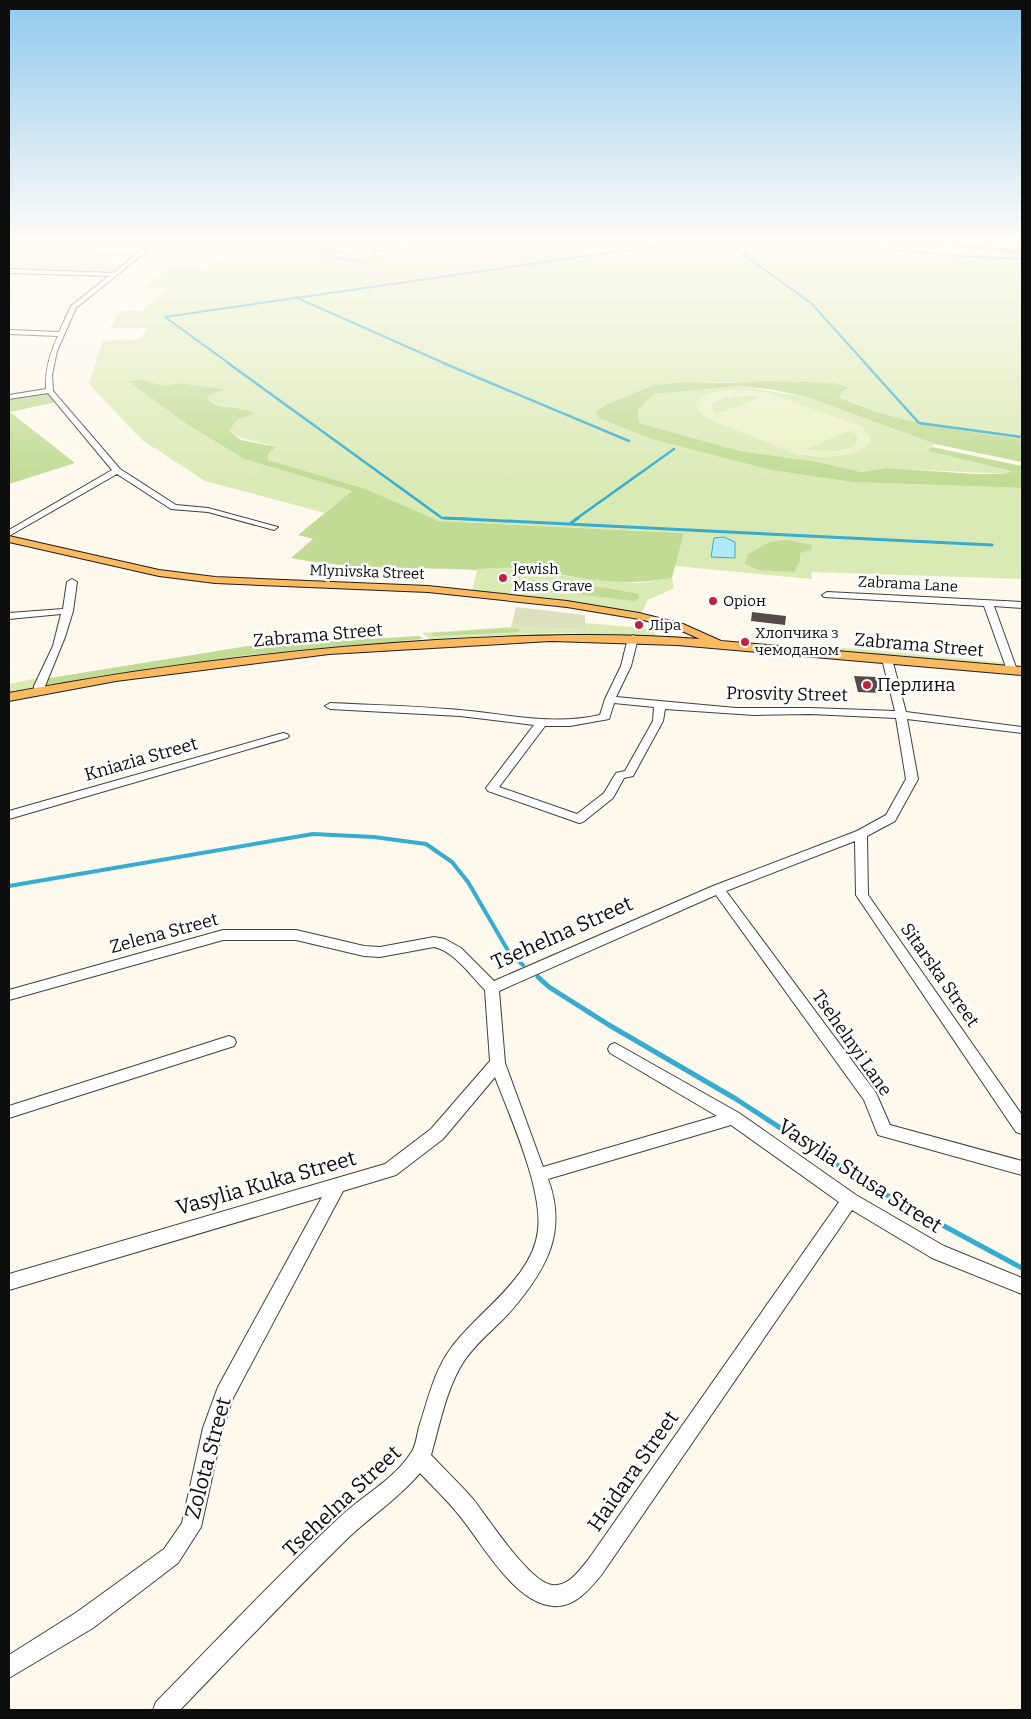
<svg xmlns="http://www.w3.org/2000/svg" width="1031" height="1719" font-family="Bitter,serif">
<rect width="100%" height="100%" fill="#fff8ec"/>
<path fill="#daeab5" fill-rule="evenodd" d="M9,242H99L91,249L140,251L131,258L93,257L87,262L124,264L112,275L9,270Z
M212,242L285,245L293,242H915L1022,253V439C957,430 899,424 838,396L849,388L835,383L686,382L654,385L607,404L600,419L655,440L771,470L852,482L1022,488V579L811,572L812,579L675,566L684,533L439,521L366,489L268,460V454L275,448C258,439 246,443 229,431L237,420L254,414C242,402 215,413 207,396L224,389L178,383L164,386L143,380L129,381L185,423L244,459L352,491L325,513L205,481L142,440L89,384L103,341L140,339L147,328H110L120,311H142L168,289L146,287L172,265L210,267L232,248L208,246Z
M740,386L810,398L935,444L929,451L1013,471L1005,474L886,468L861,472L818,462L740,451L639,423L638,410L654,394ZM739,390L768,393L869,435C837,457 836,459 796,454L705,417L697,402C708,391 725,391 739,390Z
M749,395L762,397L715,415L711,409V404L725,397Z
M851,430L857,435L858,441C847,456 820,452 805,449Z
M496,566L602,581L639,583L672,578L674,588L648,600L641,614L472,591L477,570Z
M585,623L655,629V636L551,633L430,639L422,633L511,627L585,629Z
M813,645L1007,663L1009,666L813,649Z
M38,678L35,688L9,694V684Z"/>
<path fill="#c1db94" d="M143,380L164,386L178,383L225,389L207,396C213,413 242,403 255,414L237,420L229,431L241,440L276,447L268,454V460L366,489L439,521L684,533L672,578C648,582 626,583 603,581C561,577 518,562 476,570C417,567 348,570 291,558L313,539L298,535L352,491L244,459L185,423L128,381Z
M767,381L835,383L850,388L843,391L839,397C899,424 958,430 1022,439V462L935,444L810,398L775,390L740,386L654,394L638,410L639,423L740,451L818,462L861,472L886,468L975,474H1005L1012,471L928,451L932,447L1022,466V488L852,482L771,470L655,440L600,419L596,412L607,404L654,385L686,382L727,383Z
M48,393L56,402L10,412L75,463L9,484V398Z
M788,540L812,545L811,550L800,553V561L794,572L759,570L745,564L748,554L770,542Z
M529,580L607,588L638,594L639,599L634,601L518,587L517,581Z
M511,628L520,629L518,632L433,636L432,633Z
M419,636L423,639L248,655L43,686L44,679L248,646Z"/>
<path fill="#dbe1be" d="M516,607L585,615V629L511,627Z"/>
<path fill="#eaf1c7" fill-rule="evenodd" d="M748,390L768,393L861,426L869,435L871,442L860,451L846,455L829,457L796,454L705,417L697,409V402C709,389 731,390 748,390ZM742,395L761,397L716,415L711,409V404L725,397ZM851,430L857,435L858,441C848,455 821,453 806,449Z"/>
<path fill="#b0e9f7" stroke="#36add0" d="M324,248L331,249L377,259L365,263L308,253Z
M724,537L735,542V558L711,557L714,538Z"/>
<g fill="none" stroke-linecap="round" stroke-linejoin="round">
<path stroke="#36add0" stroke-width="2" d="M628,242L641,247
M726,242L811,303L866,364
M826,242L961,256L1022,259
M374,251L449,242
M295,297L446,364
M230,364L165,317L682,242"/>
<path stroke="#36add0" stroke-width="2.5" d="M228,363L442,518L470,519
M443,363L629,441
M865,363L919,423L1022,437
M576,519L674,449"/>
<path stroke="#36add0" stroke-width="3" d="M445,518L992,545
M571,523L578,518"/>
<path stroke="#36add0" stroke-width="4" d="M9,886L313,834L374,837L426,844L452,862L468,882L510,954L523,965"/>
<path stroke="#36add0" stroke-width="5" d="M538,977L549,987L609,1025L736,1099L868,1185L1022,1268"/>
</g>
<path fill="#554b49" d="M752,612L786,616L785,625L751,621Z
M854,676L876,677L881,693L858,692Z"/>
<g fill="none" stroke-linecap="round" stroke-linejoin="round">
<defs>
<path id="minor" d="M152,242H158L76,308L57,351L52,375L53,391L120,469L176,505L208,508L278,527L274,530L208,512L171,509L117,474L9,536V530L112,470L48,393L9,399V395L46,389C45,370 50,353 58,336L9,334V330L59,332L71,306L109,276L9,273V269L113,273Z
M72,579L77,582L73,611L65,637L43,691L42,693H34V686L53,646L61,614L9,619V613L63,609L67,582Z
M827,592L1022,602V608L994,606L1017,670L1012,673L1007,670L984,606L824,597L822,595Z
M633,635L638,638L631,666L616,697L736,708H810L895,711L882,659L887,656L892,659L906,712L1022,727V733L907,719L918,779L895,821L867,836L868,895L1022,1115V1134L1016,1132L856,895L855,841L726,891L876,1093L890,1125L1022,1161V1175L878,1135L864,1100L716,895L499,991L505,1063L543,1167L717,1116L610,1053L608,1049L610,1045L615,1043L739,1113L856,1195L944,1246L1022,1278V1294L932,1258L852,1210L602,1574C590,1589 574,1608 553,1606C514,1603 482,1543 459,1515C447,1500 433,1487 420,1473C399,1498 371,1516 347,1539C290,1595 235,1653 180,1710H153L156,1702C217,1640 277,1576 341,1516C364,1495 394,1479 411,1453C416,1446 417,1435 419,1427C428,1400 434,1371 451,1348C478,1311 533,1278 538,1230C543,1189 510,1117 495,1077L443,1139L396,1175L343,1191L233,1398L223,1428L201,1527L178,1563L93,1628L9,1678V1655L77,1612L164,1549L182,1523L203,1428L218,1387L322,1197L9,1290V1274L385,1164L431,1129L490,1061L485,990C471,976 454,951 434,947L380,957L364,956L296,940H223L9,1000V990L223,930H296L364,946L380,947L434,937L445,939L461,948L494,981L713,886L857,831L886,815L906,779L896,718L810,714L754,715L665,709L663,721L633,776L624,778L613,798L583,822L579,823L488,791L486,788L534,725L460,716L330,709L325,706L330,703C373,705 417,706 460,710C507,714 553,726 600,715L605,699L621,666L628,638ZM614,703L654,707L653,721L625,771L616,773L604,793L577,814L499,787L545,726H570L609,719ZM731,1125L839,1202L588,1560C579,1571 568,1587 552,1585C529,1582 488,1518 473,1499C460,1484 445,1470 431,1455C440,1424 446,1389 464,1361C478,1340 500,1325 516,1305C548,1266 567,1230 548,1179Z
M283,733L287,734L289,736L287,738L9,819V811Z
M229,1036L234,1038L236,1042L234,1046L9,1118V1106Z"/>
<path id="major" d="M9,536L159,570L215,577L428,586L567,601L639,613L683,624L721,641L1022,667V675L677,645L551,641L329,654L116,681L9,701V693C150,666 292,649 436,640C524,635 612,632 700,639L675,628L639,619L567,607L428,592L215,583L159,576L9,542Z"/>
<path id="highway" d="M923,242H953L1022,249V253Z"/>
</defs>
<use href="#minor" stroke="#404040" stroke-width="2"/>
<use href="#major" stroke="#1e1e1e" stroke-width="2"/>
<use href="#highway" stroke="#1e1e1e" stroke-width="1"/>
<use href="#minor" fill="#fff" fill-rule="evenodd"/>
<use href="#major" fill="#fbba60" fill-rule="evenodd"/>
<use href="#highway" fill="#f78052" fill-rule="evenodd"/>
</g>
<linearGradient id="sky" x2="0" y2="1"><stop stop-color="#91c9ee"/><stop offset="0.5" stop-color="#fffcf6"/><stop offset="1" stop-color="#fffcf6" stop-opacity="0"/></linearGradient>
<rect width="1031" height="483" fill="url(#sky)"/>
<g fill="#bf2245" stroke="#fff" stroke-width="2">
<circle cx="503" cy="578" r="5"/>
<circle cx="713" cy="601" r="5"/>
<circle cx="639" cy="625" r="5"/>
<circle cx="745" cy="642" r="5"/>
<circle cx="867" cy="685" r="5"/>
</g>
<g text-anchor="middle" stroke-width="5" stroke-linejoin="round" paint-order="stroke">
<g font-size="15" fill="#0d0d0d" stroke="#fff" text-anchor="start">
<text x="513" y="574">Jewish<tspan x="513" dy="17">Mass Grave</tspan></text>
<text x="723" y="606">Оріон</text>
<text x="649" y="630">Ліра</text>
<text x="755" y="638">Хлопчика з<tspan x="755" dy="17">чемоданом</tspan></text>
</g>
<g font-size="15" fill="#0d0d0d" stroke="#fff">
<text transform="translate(367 572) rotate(2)" y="5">Mlynivska Street</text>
<text transform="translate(908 584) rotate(3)" y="5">Zabrama Lane</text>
</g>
<g font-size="18" fill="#0d0d0d" stroke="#fff">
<text transform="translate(318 635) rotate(-5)" y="6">Zabrama Street</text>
<text transform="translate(919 645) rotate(5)" y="6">Zabrama Street</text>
<text transform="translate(787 694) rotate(1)" y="6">Prosvity Street</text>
<text transform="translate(141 759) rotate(-16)" y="6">Kniazia Street</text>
<text transform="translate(164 933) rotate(-15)" y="6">Zelena Street</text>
<text transform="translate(940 975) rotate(55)" y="6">Sitarska Street</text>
<text transform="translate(852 1043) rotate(55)" y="6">Tsehelnyi Lane</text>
</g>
<g font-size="18" fill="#0d0d0d" stroke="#fff" text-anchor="start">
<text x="877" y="691">Перлина</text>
</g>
<g font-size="21" fill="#0d0d0d" stroke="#fff">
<text transform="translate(562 933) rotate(-24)" y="7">Tsehelna Street</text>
<text transform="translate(860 1176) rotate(33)" y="7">Vasylia Stusa Street</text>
<text transform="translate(266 1183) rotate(-16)" y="7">Vasylia Kuka Street</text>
<text transform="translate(208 1458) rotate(-75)" y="7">Zolota Street</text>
<text transform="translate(633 1471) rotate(-55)" y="7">Haidara Street</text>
<text transform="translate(342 1501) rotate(-43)" y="7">Tsehelna Street</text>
</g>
</g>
<rect width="1031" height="1719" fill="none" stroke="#0d0d0d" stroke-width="20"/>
</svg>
